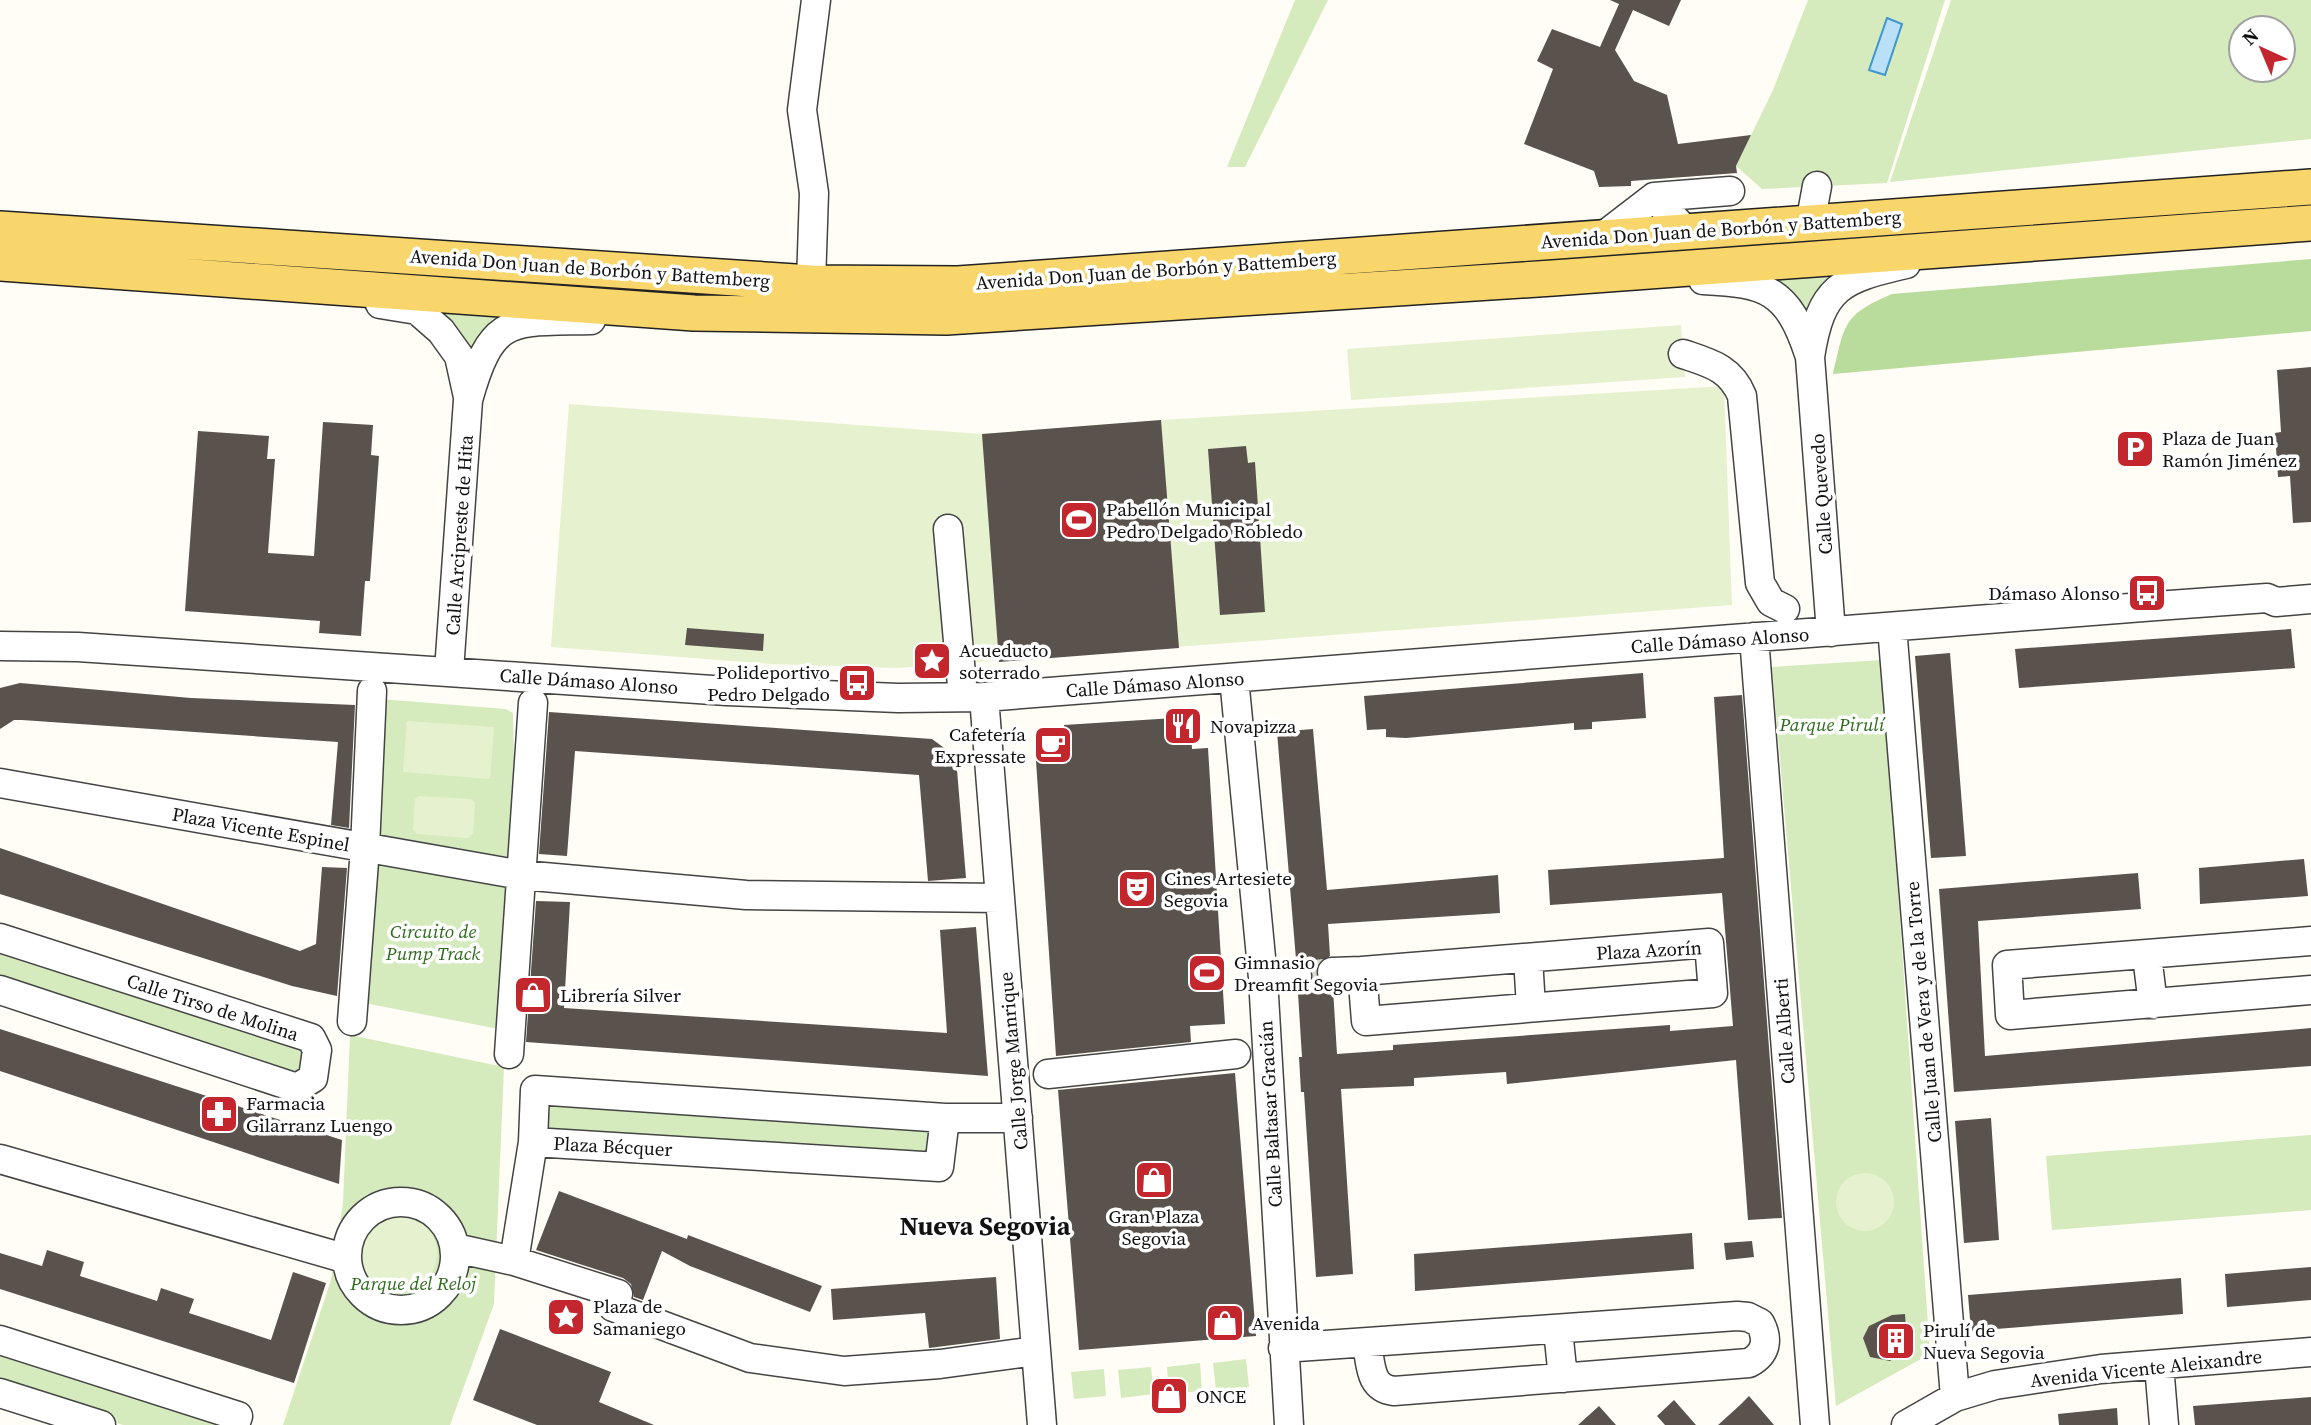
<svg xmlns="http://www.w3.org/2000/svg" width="2311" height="1425" font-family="'Source Serif 4',serif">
<rect width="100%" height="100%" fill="#fffdf5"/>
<path fill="#d5ebbd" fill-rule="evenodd" d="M1295,0H1328L1245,167H1227Z
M1808,0H1945L1887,183L1762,189L1736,166L1773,90Z
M1951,0H2311V139L1890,182ZM2283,28V70H2241V28Z
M1850,266L1808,329L1748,274Z
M418,303L519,312L469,367Z
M1882,660L1930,1354L1836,1406L1772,667Z
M380,699L506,709L513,713L516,865L365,848Z
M364,859L510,882L504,1030L354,1001Z
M0,945L296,1043L309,1054L299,1076L0,979Z
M350,1035L504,1067L494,1304L450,1425H283L331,1280L343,1203Z
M550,1104L929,1124L937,1141L930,1151L917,1157L553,1132C544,1122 545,1115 550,1104Z
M2311,1135V1210L2052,1230L2046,1156Z
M0,1349L216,1420L219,1425H123L0,1385Z
M1246,1359L1249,1387L1216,1390L1213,1363Z
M1200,1363L1202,1391L1169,1394L1167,1367Z
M1151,1367L1154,1394L1121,1398L1118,1370Z
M1104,1369L1106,1396L1074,1399L1071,1372Z"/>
<path fill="#b9dc9c" d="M2311,259V331L1833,374C1845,323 1843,315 1892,294Z"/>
<path fill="#e6f2cf" d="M1681,325L1685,377L1351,400L1347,349Z
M1724,386L1732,605L897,668L772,664L551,647L569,404L982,434L1161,420Z
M407,721L494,727L490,779L403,772Z
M419,796L471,799L475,803L473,833L468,838L417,834L413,830L415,799Z
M1836 1202a29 29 0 1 1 58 0a29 29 0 1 1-58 0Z
M361 1253a38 38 0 1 1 76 0a38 38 0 1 1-76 0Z"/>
<path fill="#b9e0f7" stroke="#3f96cf" stroke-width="2" d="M1887,18L1902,24L1885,75L1869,70Z"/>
<path fill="#5a524d" d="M1610,0H1681L1669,26L1633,10L1615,50L1634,81L1667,95L1678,144L1751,135L1736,166L1737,173L1631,181V186L1599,187L1594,171L1524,144L1553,69L1537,61L1552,29L1600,47L1619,4Z
M2311,367V522L2293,523L2290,476L2278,477L2275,433L2281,432L2277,370Z
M1161,420L1179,648L999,662L982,434Z
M323,422L373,425L371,455L379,456L370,581H365L361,636L319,633L320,621L185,611L198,431L269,436L267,459H275L268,553L314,556Z
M1246,446L1248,463L1255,462L1265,612L1220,615L1208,449Z
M687,628L764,634L763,651L685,645Z
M2291,629L2295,668L2019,688L2015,649Z
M1950,653L1966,856L1931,858L1915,656Z
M1643,673L1646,718L1592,722V729L1574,730V723L1406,738L1386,737V729L1367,730L1364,696Z
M20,683L191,698L355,705L349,828L331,825L338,742L22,720H14L0,729V688Z
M1742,695L1782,1218L1748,1220L1736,1060L1507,1084L1506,1072L1414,1078V1086L1341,1089L1353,1274L1316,1277L1304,1092H1301L1299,1057H1302L1298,993L1311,984L1313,974L1305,962L1296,959L1277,732L1313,729L1327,890L1498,875L1500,913L1328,924L1330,956L1318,964L1315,973L1324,986L1333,989L1337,1054L1393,1050V1045L1670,1025V1031L1733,1026L1722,893L1550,905L1548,870L1724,858L1714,697Z
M549,712L932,739L947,750L957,770L966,878L928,881L919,775L575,751L567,856L539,854Z
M1190,717L1192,749L1208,748L1225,1024L1190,1026L1191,1042L1056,1056L1036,761H1046L1045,740L1065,738L1064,725Z
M0,848L300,951L316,944L322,867L347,868L337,996L292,986L0,894Z
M2304,859L2308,896L2200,904L2199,868Z
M2138,873L2141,909L1978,921L1985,1056L2311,1028V1066L1954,1092L1939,889Z
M536,901L570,902L564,1008L947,1033L940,930L976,927L988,1076L526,1042Z
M0,1029L342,1140L339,1184L0,1071Z
M1235,1073L1256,1336L1079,1350L1058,1090Z
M1991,1118L1999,1240L1964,1243L1955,1121Z
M559,1191L687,1239L688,1235L822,1286L810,1312L690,1266L662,1251L643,1300L634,1297L631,1284L623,1278L536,1250Z
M1692,1233L1694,1269L1415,1291L1414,1254Z
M1752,1241L1754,1257L1726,1260L1724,1243Z
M47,1250L84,1262L80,1276L157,1301L161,1288L194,1299L189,1313L271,1340L293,1272L326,1283L294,1383L0,1289V1253L42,1266Z
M2311,1267V1300L2227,1307L2225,1274Z
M996,1277L1000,1339L929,1348L925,1313L833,1320L831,1289Z
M2181,1278L2183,1314L1971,1331L1968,1295Z
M1905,1314L1906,1330L1901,1353L1890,1361L1870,1357L1863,1338L1869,1326L1892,1315Z
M500,1329L611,1372L599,1402L654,1425H537L473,1400Z
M1749,1396L1774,1425H1718L1739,1406Z
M2311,1397V1425H2195L2193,1406Z
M1674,1400L1696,1425H1665L1657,1416Z
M1599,1406L1616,1425H1578Z
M2117,1408L2118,1425H2059L2058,1414Z"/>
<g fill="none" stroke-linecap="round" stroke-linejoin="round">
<path stroke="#dbdad3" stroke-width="28" stroke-dasharray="28 14" stroke-linecap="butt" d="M1297,976L1332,972"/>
<defs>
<path id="minor" d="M1654,197L1730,191
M1810,224L1817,186
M1602,237L1654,197L1687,232
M1703,280C1767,283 1788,290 1809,354
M811,283L814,193L802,110L816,0
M380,304L417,310L441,331L459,356L468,397
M1683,354C1710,363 1731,368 1742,396L1760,583L1771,602L1785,609
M948,529L963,697
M1892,627L1955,1397
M1831,632L1810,357C1821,287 1840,279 1906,264
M1754,637L1815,1425
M0,646L78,647L727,691L898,698L984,697L2156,606L2267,598L2276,602L2311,599
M449,671L468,400C492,314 510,322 591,320
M1234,678L1263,978L1289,1425
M984,697L1042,1425
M0,783L521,875L746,895L1000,898
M0,938L311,1038L317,1050L313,1078L297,1088L0,990
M2311,941L2007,965L2010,1015L2311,990
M1709,943L1713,993L1366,1021L1362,971Z
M2147,956L2153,1004
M1528,958L1531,1007
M1332,972L1362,971
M1263,978L1297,976
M352,1021L365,848L372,691
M509,1054L533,703
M1048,1074L1236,1054
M945,1118L939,1167L533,1142L535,1090L945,1118H1018
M0,1159L347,1259
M347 1256a54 54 0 1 1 108 0a54 54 0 1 1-108 0Z
M455,1248L514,1261L618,1294L613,1307L750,1358L844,1371L940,1364L1036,1351
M514,1261L533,1142
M1558,1330L1563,1378
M0,1340L238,1416L235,1425
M1283,1348L1737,1316L1748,1317L1760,1323C1769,1340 1766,1354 1749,1363L1394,1391C1369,1388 1371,1364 1367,1344
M2159,1365L2164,1425
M0,1393L101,1425
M1906,1425L1955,1397L1995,1385L2101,1369L2311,1352"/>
<path id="major" d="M0,229L811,283L958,284L2311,187
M0,263L694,313L946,317L1553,278L2311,223"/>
</defs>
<use href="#minor" stroke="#444" stroke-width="31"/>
<use href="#major" stroke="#222" stroke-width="38"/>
<use href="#minor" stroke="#fff" stroke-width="28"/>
<use href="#major" stroke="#f9d66b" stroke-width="35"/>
</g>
<defs>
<symbol id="parking-square" viewBox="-11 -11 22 22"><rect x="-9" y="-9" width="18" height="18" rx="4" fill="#c4262e" stroke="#fff"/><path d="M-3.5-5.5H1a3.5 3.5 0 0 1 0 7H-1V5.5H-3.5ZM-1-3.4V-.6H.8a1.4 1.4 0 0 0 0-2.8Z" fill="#fff"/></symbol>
<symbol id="stadium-square" viewBox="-11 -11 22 22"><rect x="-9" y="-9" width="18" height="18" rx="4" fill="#c4262e" stroke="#fff"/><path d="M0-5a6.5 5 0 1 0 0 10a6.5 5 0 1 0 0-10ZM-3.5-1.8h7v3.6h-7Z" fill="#fff"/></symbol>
<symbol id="bus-square" viewBox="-11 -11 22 22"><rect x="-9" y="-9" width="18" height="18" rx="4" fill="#c4262e" stroke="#fff"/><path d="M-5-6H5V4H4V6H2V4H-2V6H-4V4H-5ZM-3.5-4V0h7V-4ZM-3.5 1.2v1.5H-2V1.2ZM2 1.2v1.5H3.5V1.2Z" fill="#fff"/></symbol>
<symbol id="sight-square" viewBox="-11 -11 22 22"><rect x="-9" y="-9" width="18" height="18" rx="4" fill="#c4262e" stroke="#fff"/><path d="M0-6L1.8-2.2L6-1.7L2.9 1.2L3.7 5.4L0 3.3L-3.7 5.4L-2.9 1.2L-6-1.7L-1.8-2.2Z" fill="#fff"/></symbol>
<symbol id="restaurant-square" viewBox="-11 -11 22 22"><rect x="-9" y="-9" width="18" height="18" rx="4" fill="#c4262e" stroke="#fff"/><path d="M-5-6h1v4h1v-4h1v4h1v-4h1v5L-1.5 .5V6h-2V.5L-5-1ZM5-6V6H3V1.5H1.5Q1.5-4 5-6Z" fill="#fff"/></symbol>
<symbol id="cafe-square" viewBox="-11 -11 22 22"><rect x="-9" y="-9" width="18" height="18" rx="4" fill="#c4262e" stroke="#fff"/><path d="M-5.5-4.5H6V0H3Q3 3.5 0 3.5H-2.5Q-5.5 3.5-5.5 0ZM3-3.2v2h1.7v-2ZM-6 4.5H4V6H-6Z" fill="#fff"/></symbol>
<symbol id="theatre-square" viewBox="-11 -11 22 22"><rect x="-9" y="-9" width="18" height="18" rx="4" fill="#c4262e" stroke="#fff"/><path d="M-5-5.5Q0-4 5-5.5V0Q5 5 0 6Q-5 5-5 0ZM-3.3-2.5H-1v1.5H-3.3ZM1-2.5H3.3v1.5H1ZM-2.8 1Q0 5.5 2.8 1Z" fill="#fff"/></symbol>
<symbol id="shop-square" viewBox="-11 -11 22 22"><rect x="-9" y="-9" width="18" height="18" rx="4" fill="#c4262e" stroke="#fff"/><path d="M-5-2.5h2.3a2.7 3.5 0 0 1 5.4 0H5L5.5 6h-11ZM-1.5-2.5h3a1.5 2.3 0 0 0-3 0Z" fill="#fff"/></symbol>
<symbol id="pharmacy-square" viewBox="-11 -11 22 22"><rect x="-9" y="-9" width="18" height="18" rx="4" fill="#c4262e" stroke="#fff"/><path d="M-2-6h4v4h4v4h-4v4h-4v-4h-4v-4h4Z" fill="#fff"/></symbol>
<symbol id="building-square" viewBox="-11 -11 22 22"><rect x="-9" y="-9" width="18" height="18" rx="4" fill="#c4262e" stroke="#fff"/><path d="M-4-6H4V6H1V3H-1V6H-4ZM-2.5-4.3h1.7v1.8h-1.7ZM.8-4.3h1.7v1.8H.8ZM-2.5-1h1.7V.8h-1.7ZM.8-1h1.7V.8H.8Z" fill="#fff"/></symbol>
</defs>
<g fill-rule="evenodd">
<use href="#parking-square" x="2113" y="427" width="44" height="44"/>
<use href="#stadium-square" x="1057" y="498" width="44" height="44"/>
<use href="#bus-square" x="2125" y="571" width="44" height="44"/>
<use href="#sight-square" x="910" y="639" width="44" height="44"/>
<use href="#bus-square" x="835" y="661" width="44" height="44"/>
<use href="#restaurant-square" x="1161" y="704" width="44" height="44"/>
<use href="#cafe-square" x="1031" y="723" width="44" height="44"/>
<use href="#theatre-square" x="1115" y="867" width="44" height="44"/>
<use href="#stadium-square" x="1185" y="951" width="44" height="44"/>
<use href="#shop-square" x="511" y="973" width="44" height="44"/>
<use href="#pharmacy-square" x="197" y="1092" width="44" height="44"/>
<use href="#shop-square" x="1132" y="1158" width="44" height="44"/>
<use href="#sight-square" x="544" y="1295" width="44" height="44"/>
<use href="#shop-square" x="1203" y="1301" width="44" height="44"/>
<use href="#building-square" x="1874" y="1319" width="44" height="44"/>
<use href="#shop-square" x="1147" y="1374" width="44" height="44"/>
</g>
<g text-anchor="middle" stroke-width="7" stroke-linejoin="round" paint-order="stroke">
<g font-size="19" fill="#111" stroke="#fff">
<text transform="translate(1721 229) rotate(-4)" y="7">Avenida Don Juan de Borbón y Battemberg</text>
<text transform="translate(590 268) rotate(4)" y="7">Avenida Don Juan de Borbón y Battemberg</text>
<text transform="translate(1156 270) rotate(-4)" y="7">Avenida Don Juan de Borbón y Battemberg</text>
<text transform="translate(1821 494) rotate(-94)" y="7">Calle Quevedo</text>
<text transform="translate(459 535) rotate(-86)" y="7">Calle Arcipreste de Hita</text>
<text transform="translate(1720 640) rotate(-4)" y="7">Calle Dámaso Alonso</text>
<text transform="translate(589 681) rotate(4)" y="7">Calle Dámaso Alonso</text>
<text transform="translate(1155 684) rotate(-4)" y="7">Calle Dámaso Alonso</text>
<text transform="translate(261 829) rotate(10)" y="7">Plaza Vicente Espinel</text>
<text transform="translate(1649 950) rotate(-3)" y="7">Plaza Azorín</text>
<text transform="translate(213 1007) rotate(18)" y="7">Calle Tirso de Molina</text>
<text transform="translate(1923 1012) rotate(-95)" y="7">Calle Juan de Vera y de la Torre</text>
<text transform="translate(1784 1031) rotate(-94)" y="7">Calle Alberti</text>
<text transform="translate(1013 1061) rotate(-95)" y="7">Calle Jorge Manrique</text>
<text transform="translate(1270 1114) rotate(-93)" y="7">Calle Baltasar Gracián</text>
<text transform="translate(613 1146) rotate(3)" y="7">Plaza Bécquer</text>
<text transform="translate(2146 1368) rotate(-6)" y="7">Avenida Vicente Aleixandre</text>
</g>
<g font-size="19" fill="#111" stroke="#fff" text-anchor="start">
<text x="2162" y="445">Plaza de Juan<tspan x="2162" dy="22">Ramón Jiménez</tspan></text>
<text x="1106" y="516">Pabellón Municipal<tspan x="1106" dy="22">Pedro Delgado Robledo</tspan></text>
<text x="2120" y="600" text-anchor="end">Dámaso Alonso</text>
<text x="959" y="657">Acueducto<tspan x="959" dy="22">soterrado</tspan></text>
<text x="830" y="679" text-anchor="end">Polideportivo<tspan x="830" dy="22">Pedro Delgado</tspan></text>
<text x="1210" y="733">Novapizza</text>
<text x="1026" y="741" text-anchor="end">Cafetería<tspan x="1026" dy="22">Expressate</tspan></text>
<text x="1164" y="885">Cines Artesiete<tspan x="1164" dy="22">Segovia</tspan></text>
<text x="1234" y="969">Gimnasio<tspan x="1234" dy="22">Dreamfit Segovia</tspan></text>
<text x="560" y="1002">Librería Silver</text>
<text x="246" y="1110">Farmacia<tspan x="246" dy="22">Gilarranz Luengo</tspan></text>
<text x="1154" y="1223" text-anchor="middle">Gran Plaza<tspan x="1154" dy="22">Segovia</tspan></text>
<text x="593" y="1313">Plaza de<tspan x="593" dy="22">Samaniego</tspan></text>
<text x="1252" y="1330">Avenida</text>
<text x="1923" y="1337">Pirulí de<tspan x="1923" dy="22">Nueva Segovia</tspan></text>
<text x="1196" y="1403">ONCE</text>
</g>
<g font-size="19" font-style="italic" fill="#2f6b1f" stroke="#fff">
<text x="1832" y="731">Parque Pirulí</text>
<text x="433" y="938">Circuito de<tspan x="433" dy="22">Pump Track</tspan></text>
<text x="413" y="1290">Parque del Reloj</text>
</g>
<g font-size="26" font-weight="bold" fill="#111" stroke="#fff">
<text x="985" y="1235">Nueva Segovia</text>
</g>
</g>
<g transform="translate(2262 49) rotate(316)"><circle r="33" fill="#ffffff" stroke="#a0a0a0" stroke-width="2"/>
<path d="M0-5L12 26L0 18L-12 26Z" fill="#c4262e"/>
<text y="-10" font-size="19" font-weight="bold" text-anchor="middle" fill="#111111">N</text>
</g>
</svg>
